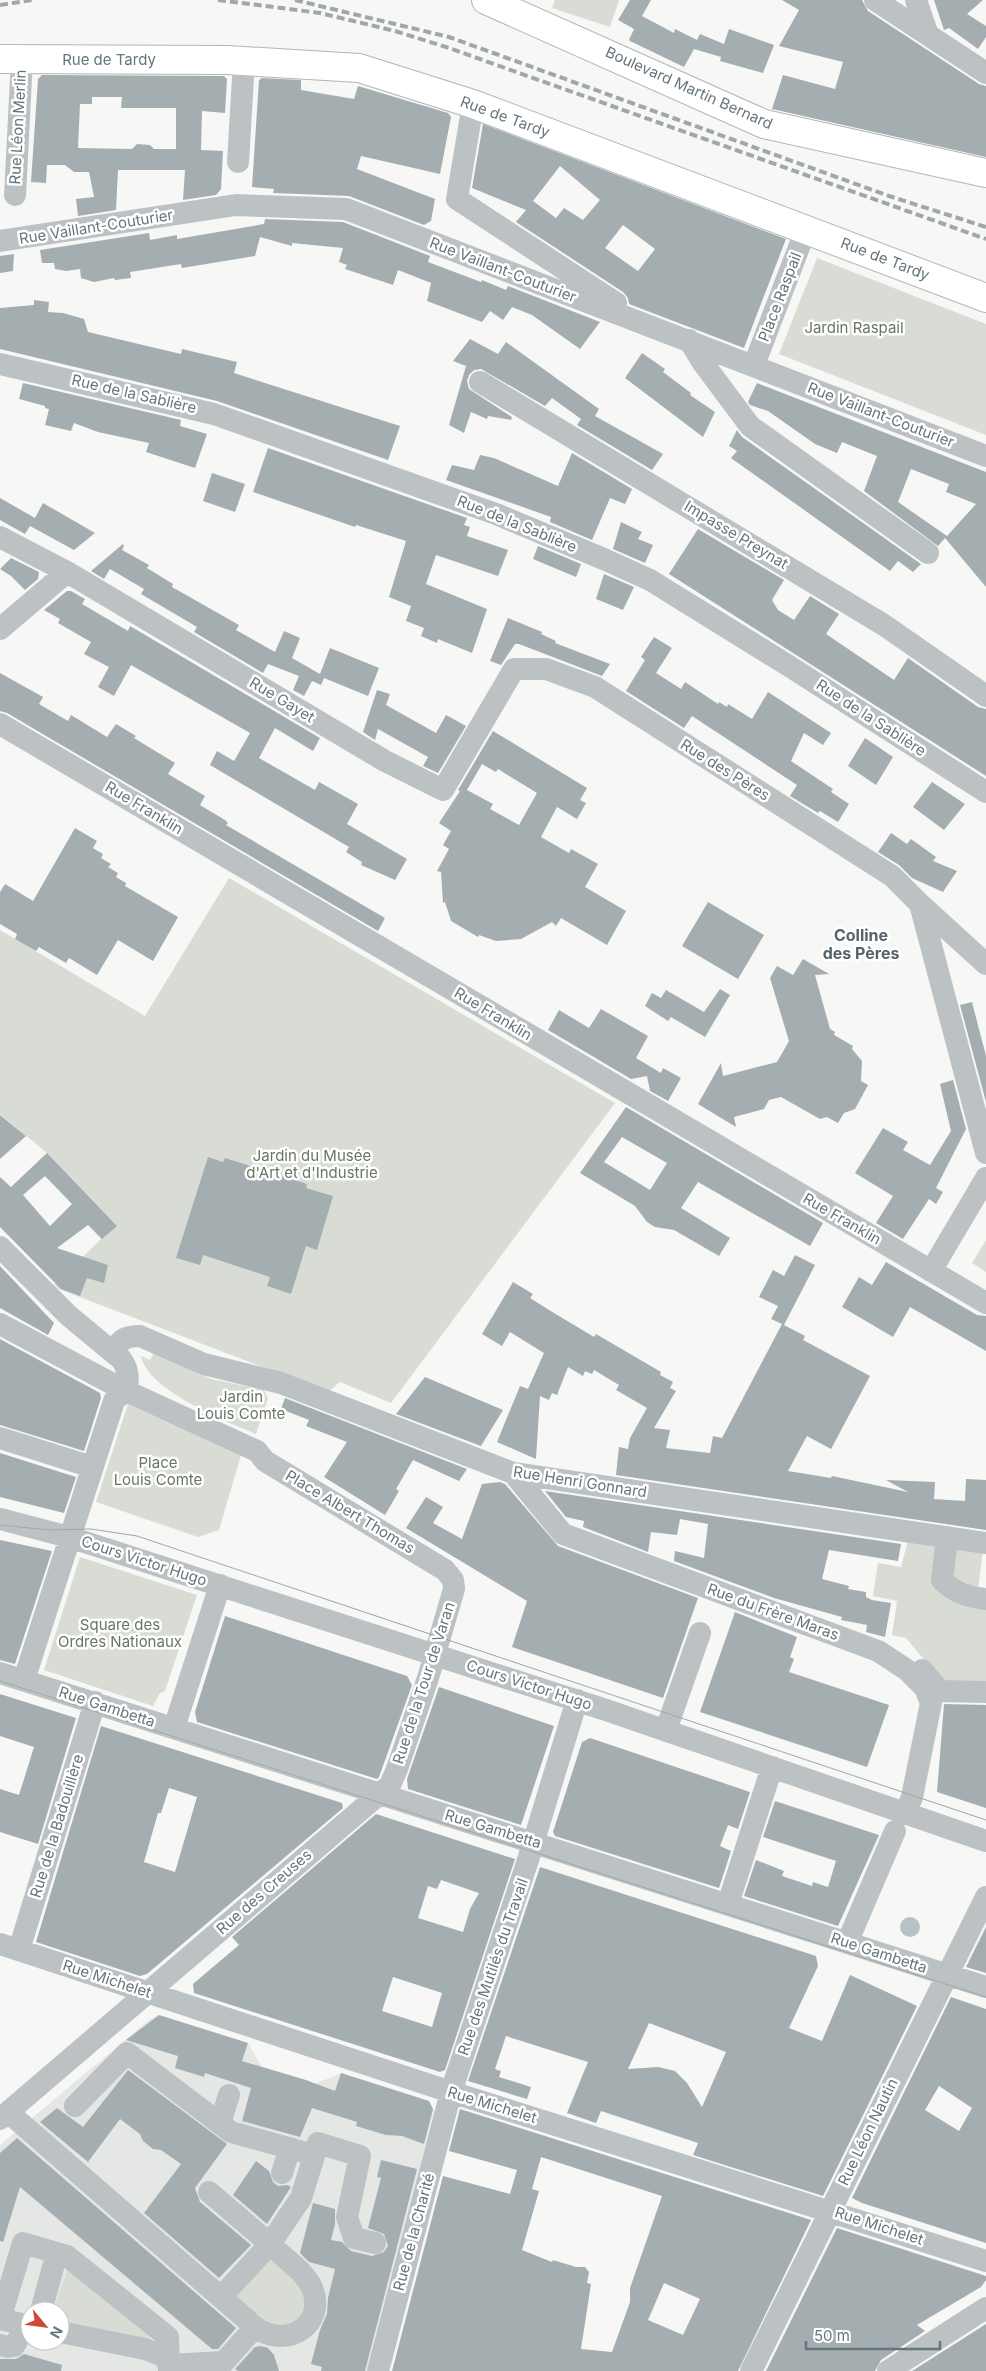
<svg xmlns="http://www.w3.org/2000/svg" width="986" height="2371" font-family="Inter,sans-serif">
<rect width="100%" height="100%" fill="#f7f7f5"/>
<path fill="#e5e7e5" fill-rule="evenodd" d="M159,2015L248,2043L262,2067L315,2084L341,2073L429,2101L434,2111L368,2371H0V2145L149,2020ZM30,2311H60V2341H30Z"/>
<path fill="#d8dcd4" d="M555,0H619L610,27L552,8Z
M817,258L986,324V435L779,354Z
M229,878L615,1103L391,1403L340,1382L329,1391H325L59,1289L54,1284L116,1225L47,1153L0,1114V930L145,1016Z
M986,1240V1272L972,1263Z
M154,1352L211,1379L264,1390L268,1398L256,1434C227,1422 147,1390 141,1356L150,1360Z
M128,1404L241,1455L219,1530L198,1537L96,1502Z
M908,1541L983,1550L978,1590L986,1591V1685L943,1682L906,1638L892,1635L897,1601L873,1596L878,1563L901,1567Z
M80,1557L197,1595L165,1691L160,1693L153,1706L44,1670Z
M269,2253L300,2281L308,2311L281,2332L231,2295Z
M69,2265L151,2335L146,2346L60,2328V2311H53Z"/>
<path fill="#b6c3c5" d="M900 1927a10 10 0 1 1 20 0a10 10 0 1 1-20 0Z"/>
<path fill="#a4aeb1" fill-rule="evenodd" d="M630,0H651L642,16L674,33L675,29L697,40L700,34L724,44L729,29L774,45L763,73L720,61L721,57L694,49L684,67L630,41L629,40L634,29L618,20Z
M782,0H862L868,11L979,84L986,86V157L772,109L783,75L835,89L843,62L779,46L799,10Z
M934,0H983L967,14L986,26V37L978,49L949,28L944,30Z
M42,75L224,76L227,79L225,113L202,111L201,150L223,151L221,189L216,195L183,200L185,170H118L116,210L78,216L76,199L94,197L89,172H74L65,165H47L46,183L31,182L38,79ZM92,97H122L121,108H176V149H154L150,145L137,144L132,149L78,148L80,104H92Z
M262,78L301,80V90L354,99L358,86L448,113L451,117L440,174L361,156L357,169L435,199L431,221L424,225L349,196L273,193L274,189L252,187L259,80Z
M483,124L786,239L744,348L629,304L628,298L623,292L516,222L526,210L472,188ZM560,166L600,200L583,220L564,208L556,218L533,201ZM623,225L655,249L638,271L605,248Z
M265,219L343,222L430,256L428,262L481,282L482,280L506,290L508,286L600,322L580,349L532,315L512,307L503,320L490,311L482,322L427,301L431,283L398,270L393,285L345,269L347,265L339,262L343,248L292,243V246L260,237L255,256L182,268L181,264L130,272L131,278L115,280L114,278L94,282L81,278L80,269L66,271L55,269L54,263H42L40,250L149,233L150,240L177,235V239L264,224Z
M14,254L13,271L0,273V256Z
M34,300L49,302L48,312L63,313L84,319L88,332L181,354L182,349L237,362L234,373L400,426L388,460L217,401L0,349V308L34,305Z
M470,339L498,354L506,342L599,409L595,416L663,454L652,470L577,425L581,419L552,398L545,406L481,369L474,370L469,375L467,381L469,389L512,417L511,420L488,416L487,419L471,412L464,433L449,425L466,366L453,361Z
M642,353L665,369L663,372L691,393L690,395L715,412L703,437L625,378Z
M23,383L181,420L180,426L207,434L195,468L146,452L149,443L98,432L74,423L71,431L45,425L49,409L45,408V406L19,399Z
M757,383L986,472V587L945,538L938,546L864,491L877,456L842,442L837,453L815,444L768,411L750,405L748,402ZM911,469L949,484L946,492L976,504L947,536L898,502Z
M737,430L742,437L921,564L913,572L898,561L890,571L731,458L737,451L729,446Z
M268,448L467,518L464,525L470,527L467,536L508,550L498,576L436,555L426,584L487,609L472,653L438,639L437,643L421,636L424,628L406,621L411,606L389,597L406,541L356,525L355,527L253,492Z
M572,453L632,489L625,504L610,498L592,540L550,522L551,517L446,480L452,465L474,470L480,455L494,458L558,486Z
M212,473L245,484L235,512L203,501Z
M0,498L35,518L43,503L95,533L74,550L30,526L25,534L0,520Z
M621,522L642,532L638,539L653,545L645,563L613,549Z
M698,529L784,580L772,600L778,610L794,620L810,596L839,614L826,634L894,680L908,658L978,707L986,709V776L669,574Z
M123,544L124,546L122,550L149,565L147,568L173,584L172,587L239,625L236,630L275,652L284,631L300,638L292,658L320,674L330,648L379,668L368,696L324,678L321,685L312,681L304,696L293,690L299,676L268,664L263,673L194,632L197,627L141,594L144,589L110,569L104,579L91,571Z
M538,546L581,564L576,577L533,559Z
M11,558L39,572L38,579L25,590L11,576L0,569Z
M604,574L634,587L623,610L596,599Z
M67,591H71L85,599L82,604L94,611L128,631L130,626L320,738L313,751L275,728L259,758L315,790L319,782L358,804L347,824L407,859L395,880L361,865L362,862L346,852L349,847L210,765L217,751L234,761L250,733L131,665L114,696L98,687L109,667L84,654L91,642L58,623L60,619L44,610Z
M508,618L542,632L541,634L556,641L555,643L610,664L602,676L519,644H515L501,665L490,661Z
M654,637L672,648L656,673L681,689L685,682L718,704L719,702L727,707L728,704L752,719L768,692L831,733L823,745L804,733L791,761L833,789L831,792L849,804L838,822L820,811L818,813L790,796L797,785L692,716L684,728L626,691L645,660L641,657Z
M0,673L43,697L39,704L68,721L71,715L107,737L116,724L136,736L134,738L175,763L168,774L205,796L200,805L225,820L228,823L226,825L385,918L378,931L7,713L0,711Z
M377,690L390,694L386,705L436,733L446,715L466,726L438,773L423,766L428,757L378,729L375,740L363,732Z
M493,731L587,788L580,800L586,803L577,819L557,807L541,837L569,853L571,849L598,864L585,887L626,911L607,945L561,918L556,926L552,922L521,939L496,941L479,935L478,937L451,921L445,902L443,903L441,872L437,871L449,849L443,845L451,831L439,823L460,791L458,790ZM482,764L496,772L498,769L537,793L519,825L490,809L493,804L467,790Z
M865,738L893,757L876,785L848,766Z
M932,782L965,804L944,830L913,807Z
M75,828L97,841L93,848L103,854L101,858L111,864L108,867L118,873L116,877L126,883L125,886L178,917L153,961L118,940L97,975L69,958L66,963L39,947L36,951L15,939L17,934L0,924V892L5,884L33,901Z
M891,833L907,844L911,839L936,857L933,861L957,871L943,892L912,878L899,865L878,852Z
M708,902L764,935L738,979L682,946Z
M803,959L829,974L815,975L830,1029L835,1032L834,1035L853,1046L852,1049L862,1061L861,1081L868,1085L855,1109L844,1113L838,1123L827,1117L820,1119L781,1097L769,1100L764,1109L734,1117L736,1127L698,1104L721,1063L723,1076L777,1062L789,1041L770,978L777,966L793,975Z
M720,989L730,995L705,1037L671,1017L668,1021L645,1006L652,993L661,998L666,990L704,1012Z
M972,1002L986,1056V1102L960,1005Z
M601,1009L648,1036L636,1058L661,1073L663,1068L681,1078L668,1101L650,1091L647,1076L631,1079L548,1030L559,1010L589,1028Z
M953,1080L966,1129L936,1188L943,1192L936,1204L929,1199L903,1239L876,1223L893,1196L855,1173L883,1128L908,1142L903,1150L930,1165L951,1131L940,1084Z
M626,1107L823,1223L810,1246L698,1182L681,1208L730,1238L719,1256L674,1230L655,1227L647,1222L635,1206L580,1173ZM622,1137L667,1163L650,1190L604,1162Z
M0,1115L26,1136L0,1159Z
M47,1153L117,1226L102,1239L88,1225L57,1248L108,1265L104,1283L87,1278L80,1296L61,1289L0,1227V1177L11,1187ZM45,1176L72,1204L50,1226L23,1195Z
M208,1157L223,1162L225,1158L307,1184L306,1188L333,1196L317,1250L306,1246L291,1294L267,1286L270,1277L203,1255L200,1265L176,1258Z
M795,1255L815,1265L784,1325L805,1336L803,1340L870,1376L831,1449L807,1436L788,1471L831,1478L832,1476L908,1492L886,1480L935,1482L934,1499L965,1501L966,1479L986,1480V1530L616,1475L619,1447L628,1449L630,1438L647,1408L616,1390L619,1385L594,1370L592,1374L585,1371L583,1376L568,1367L557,1395L552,1393L549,1400L540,1396L536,1459L497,1442L520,1386L528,1389L544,1353L510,1332L502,1346L482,1334L513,1282L533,1294L530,1298L549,1310L594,1337L596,1334L661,1372L660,1375L673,1382L670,1388L676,1391L654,1428L670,1430L666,1448L710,1453L713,1436L722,1438L782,1324L771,1319L778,1306L759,1297L773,1270L784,1276Z
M886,1262L977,1315L986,1316V1351L910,1307L893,1337L842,1307L859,1277L872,1285Z
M0,1266L54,1323L48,1335L0,1308Z
M0,1339L100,1393L101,1398L84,1451L0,1425Z
M425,1377L503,1410L481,1446L396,1414Z
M285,1398L467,1469L459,1481L413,1460L396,1489L399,1491L385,1515L324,1477L347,1442L306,1426L309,1420L281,1409Z
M0,1453L76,1477L64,1513L0,1497Z
M500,1482L505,1484L558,1546L698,1598L663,1698L512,1647L527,1601L406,1528L426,1497L443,1507L433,1523L462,1539L482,1484Z
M545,1491L901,1544L898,1561L829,1550L822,1579L849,1586L848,1589L866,1592V1597L872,1600L891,1603L885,1637L866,1632L867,1625L841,1620L842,1617L774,1598L674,1561L675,1551L704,1558L708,1524L680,1519L677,1535L651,1532L648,1552L583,1527L584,1521L566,1517Z
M0,1540L52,1551L15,1664L0,1660Z
M735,1612L797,1637L790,1657L794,1659L789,1672L889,1705L867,1767L700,1712Z
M225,1616L407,1676L412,1685L379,1777L377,1779L197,1722L195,1712Z
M439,1687L554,1726L521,1825L408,1789L407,1779Z
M0,1694L76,1718L38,1844L0,1832V1789L19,1795L34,1747L0,1736Z
M944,1704L986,1705V1808L937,1792Z
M101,1726L342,1803L343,1808L147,1974L140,1976L36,1942ZM169,1788L197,1797L175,1872L144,1862L158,1813H161Z
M590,1738L750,1792L738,1829L728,1825L720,1846L731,1851L719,1888L555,1836L553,1832L582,1742Z
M775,1801L879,1835L838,1926L744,1896L756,1860L784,1871L782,1876L812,1886L813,1882L828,1887L836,1861L763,1837Z
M376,1814L515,1859L445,2070L440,2072L194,1993L193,1984L239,1945L232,1937ZM441,1880L479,1893L470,1909L463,1932L418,1918L428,1886L437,1889ZM393,1977L442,1993L432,2027L382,2011Z
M540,1867L816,1956L818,1966L789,2028L822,2041L850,1975L917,2006L823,2196L693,2155L698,2143L601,2111L596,2123L567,2113L588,2062L506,2036L495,2069L501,2071L499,2077L531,2087L527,2099L468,2081ZM649,2023L726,2052L702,2107L687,2083L675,2071L658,2067L628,2069Z
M986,1927V1973L966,1967Z
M951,1997L986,2009V2243L862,2203L852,2198ZM939,2086L972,2108L959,2131L925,2110Z
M159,2015L248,2043L242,2061L306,2080L335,2091L341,2073L429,2101L433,2109L424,2144L402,2136L386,2135L356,2126L357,2122L312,2108L300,2137L242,2121L251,2088L205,2073L204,2077L175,2068L178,2056L126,2040Z
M128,2070L227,2144L195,2188L200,2202L251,2245L219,2278L144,2213L181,2164L161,2150L153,2149L143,2141L140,2134L120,2119L88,2162L40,2122L57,2108L83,2127Z
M460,2109L811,2220L738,2371H392L443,2176L510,2194L517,2170L449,2151ZM541,2157L662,2196L630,2288V2302L612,2352L581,2349L591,2284L587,2283L589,2272L585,2267H576L553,2260L552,2262L522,2250L539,2191L532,2189ZM664,2283L700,2299L683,2335L648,2320Z
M17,2138L236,2328L218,2349H212L20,2187L3,2242L0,2241V2153Z
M381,2160L417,2169L365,2371H321L322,2367L311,2364L320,2330L327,2314L328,2298L335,2269L309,2262L300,2253L313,2203L335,2209V2224L331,2240L342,2242L351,2251L372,2256L384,2252L388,2246L384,2234L368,2228L381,2178L377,2177Z
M256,2161L269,2171L273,2182L278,2186L287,2185L291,2187L267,2224L233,2195Z
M837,2228L986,2276V2280L981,2287L917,2325L925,2331L881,2360L875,2371H766Z
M986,2324V2371H912Z
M261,2346L268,2348L274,2355L279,2371H238L235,2369L255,2347Z
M24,2354L62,2365L61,2371H0V2359H16Z"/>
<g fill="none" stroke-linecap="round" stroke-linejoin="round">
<defs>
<path id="major" d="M486,0L764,124L986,173
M0,59L227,60L359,68L473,104L986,298"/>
</defs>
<use href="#major" stroke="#b0b6b9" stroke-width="30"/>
<path stroke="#bcc2c4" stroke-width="22" d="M875,0L986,73
M916,0L928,35
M473,104L457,199L616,303
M238,162L244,61
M15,195L22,59
M0,241L236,205L346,209L986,456
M689,340L703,363L750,426L928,553
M0,364L214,414L496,514L606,560L650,580L789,666L986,792
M754,365L806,229
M480,382L884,625L986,696
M0,537L67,572L385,761L443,790L514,669H546L595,687L892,876L920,904L986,1153
M0,629L67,572
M0,724L986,1303
M920,904L986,964
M0,1247L69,1316L121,1359C128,1368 131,1383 123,1393C120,1397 116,1397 114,1401L24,1680
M931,1271L986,1178
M0,1324L124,1390L257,1451L265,1461L445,1570L453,1580L454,1589L428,1678L397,1769L390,1785L0,2119
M113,1352C120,1339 126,1336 140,1336L204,1364L281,1383L513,1473L986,1543
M0,1438L92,1467
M513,1473L563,1534L878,1651L907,1670L925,1688L931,1703L912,1797L905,1814
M0,1519L69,1537L606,1710L986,1841
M947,1537L942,1580C955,1593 968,1597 986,1599
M922,1670L940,1691L986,1692
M0,1673L986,1987
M174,1728L220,1585
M666,1730L700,1633
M728,1904L772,1767
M847,1943L895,1831
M0,1944L451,2092L986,2261
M19,1950L95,1702
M75,2106L127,2053L231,2132L314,2155
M8,2112L255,2327
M220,2123L229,2095
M282,2173L290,2148
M209,2192L270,2244L301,2198L318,2143L360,2156L347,2217L354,2238L375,2243
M41,2311L57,2253
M30,2326L0,2319L23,2243L67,2256L168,2337L169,2371
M60,2332L145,2349L168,2358
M0,2345L8,2347L14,2346L27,2325
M168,2365L224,2362L255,2327C288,2351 327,2323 312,2288C305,2271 282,2257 270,2244L221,2297
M378,2371L451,2092L528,1860L577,1700
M751,2371L986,1897
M888,2371L986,2308"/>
<use href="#major" stroke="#fff" stroke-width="28"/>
<path stroke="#9fa7aa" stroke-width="1" d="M0,1525L49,1530L91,1529L137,1536L986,1820
M0,1681L986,1997"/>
<path stroke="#9fa7aa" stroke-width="4" stroke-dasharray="8 4" stroke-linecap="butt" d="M218,0L320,13L395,31L446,47L986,239
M295,0L449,37L889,196L986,227
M0,5L32,0"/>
</g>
<g text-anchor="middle" stroke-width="5" stroke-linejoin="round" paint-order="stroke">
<g font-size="15" fill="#65767d" stroke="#fff">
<text x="109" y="65">Rue de Tardy</text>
<text transform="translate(689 88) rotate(24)" y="5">Boulevard Martin Bernard</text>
<text transform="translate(505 117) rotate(20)" y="5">Rue de Tardy</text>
<text transform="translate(18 127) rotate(-87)" y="5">Rue Léon Merlin</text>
<text transform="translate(96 227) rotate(-9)" y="5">Rue Vaillant-Couturier</text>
<text transform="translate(885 259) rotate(21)" y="5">Rue de Tardy</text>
<text transform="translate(503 270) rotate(21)" y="5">Rue Vaillant-Couturier</text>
<text transform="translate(780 297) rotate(-69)" y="5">Place Raspail</text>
<text transform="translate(134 394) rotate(13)" y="5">Rue de la Sablière</text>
<text transform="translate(881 415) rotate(21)" y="5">Rue Vaillant-Couturier</text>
<text transform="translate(517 524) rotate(22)" y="5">Rue de la Sablière</text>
<text transform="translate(736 535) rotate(31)" y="5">Impasse Preynat</text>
<text transform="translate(282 700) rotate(31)" y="5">Rue Gayet</text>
<text transform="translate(871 718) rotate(33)" y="5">Rue de la Sablière</text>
<text transform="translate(725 770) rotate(32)" y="5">Rue des Pères</text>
<text transform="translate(144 808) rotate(31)" y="5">Rue Franklin</text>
<text transform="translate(493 1014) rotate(31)" y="5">Rue Franklin</text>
<text transform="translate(842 1219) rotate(30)" y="5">Rue Franklin</text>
<text transform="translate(580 1482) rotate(9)" y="5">Rue Henri Gonnard</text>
<text transform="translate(350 1512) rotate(31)" y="5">Place Albert Thomas</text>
<text transform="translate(144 1561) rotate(18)" y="5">Cours Victor Hugo</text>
<text transform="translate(773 1612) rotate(20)" y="5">Rue du Frère Maras</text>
<text transform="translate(424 1683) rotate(-72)" y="5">Rue de la Tour de Varan</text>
<text transform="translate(529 1685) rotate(18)" y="5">Cours Victor Hugo</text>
<text transform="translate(107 1707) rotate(18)" y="5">Rue Gambetta</text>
<text transform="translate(57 1826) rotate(-73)" y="5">Rue de la Badouillère</text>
<text transform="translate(493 1829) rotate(17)" y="5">Rue Gambetta</text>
<text transform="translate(264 1892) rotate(-41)" y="5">Rue des Creuses</text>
<text transform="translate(879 1953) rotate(18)" y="5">Rue Gambetta</text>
<text transform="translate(493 1967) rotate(-71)" y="5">Rue des Mutilés du Travail</text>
<text transform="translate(107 1979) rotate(18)" y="5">Rue Michelet</text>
<text transform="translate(492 2105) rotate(17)" y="5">Rue Michelet</text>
<text transform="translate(868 2132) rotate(-64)" y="5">Rue Léon Nautin</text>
<text transform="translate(879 2226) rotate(18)" y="5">Rue Michelet</text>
<text transform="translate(414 2232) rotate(-75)" y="5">Rue de la Charité</text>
</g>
<g font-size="15" fill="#697663" stroke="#fff">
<text x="854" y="333">Jardin Raspail</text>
<text x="312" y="1161">Jardin du Musée<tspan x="312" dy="17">d'Art et d'Industrie</tspan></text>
<text x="241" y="1402">Jardin<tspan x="241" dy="17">Louis Comte</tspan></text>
<text x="158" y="1468">Place<tspan x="158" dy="17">Louis Comte</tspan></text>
<text x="120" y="1630">Square des<tspan x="120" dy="17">Ordres Nationaux</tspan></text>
</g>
<g font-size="16" font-weight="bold" fill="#566369" stroke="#fff">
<text x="861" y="941">Colline<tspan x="861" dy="18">des Pères</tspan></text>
</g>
</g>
<g transform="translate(45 2326) rotate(119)"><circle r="24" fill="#ffffff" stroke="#c1c8cb"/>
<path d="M0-4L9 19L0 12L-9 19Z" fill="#d34939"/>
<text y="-8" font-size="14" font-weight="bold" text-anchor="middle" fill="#65767d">N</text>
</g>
<path d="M806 2341v8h134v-8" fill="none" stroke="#65767d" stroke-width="2.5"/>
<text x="814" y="2341" font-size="15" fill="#65767d" stroke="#ffffff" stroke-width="4" paint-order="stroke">50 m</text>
</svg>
